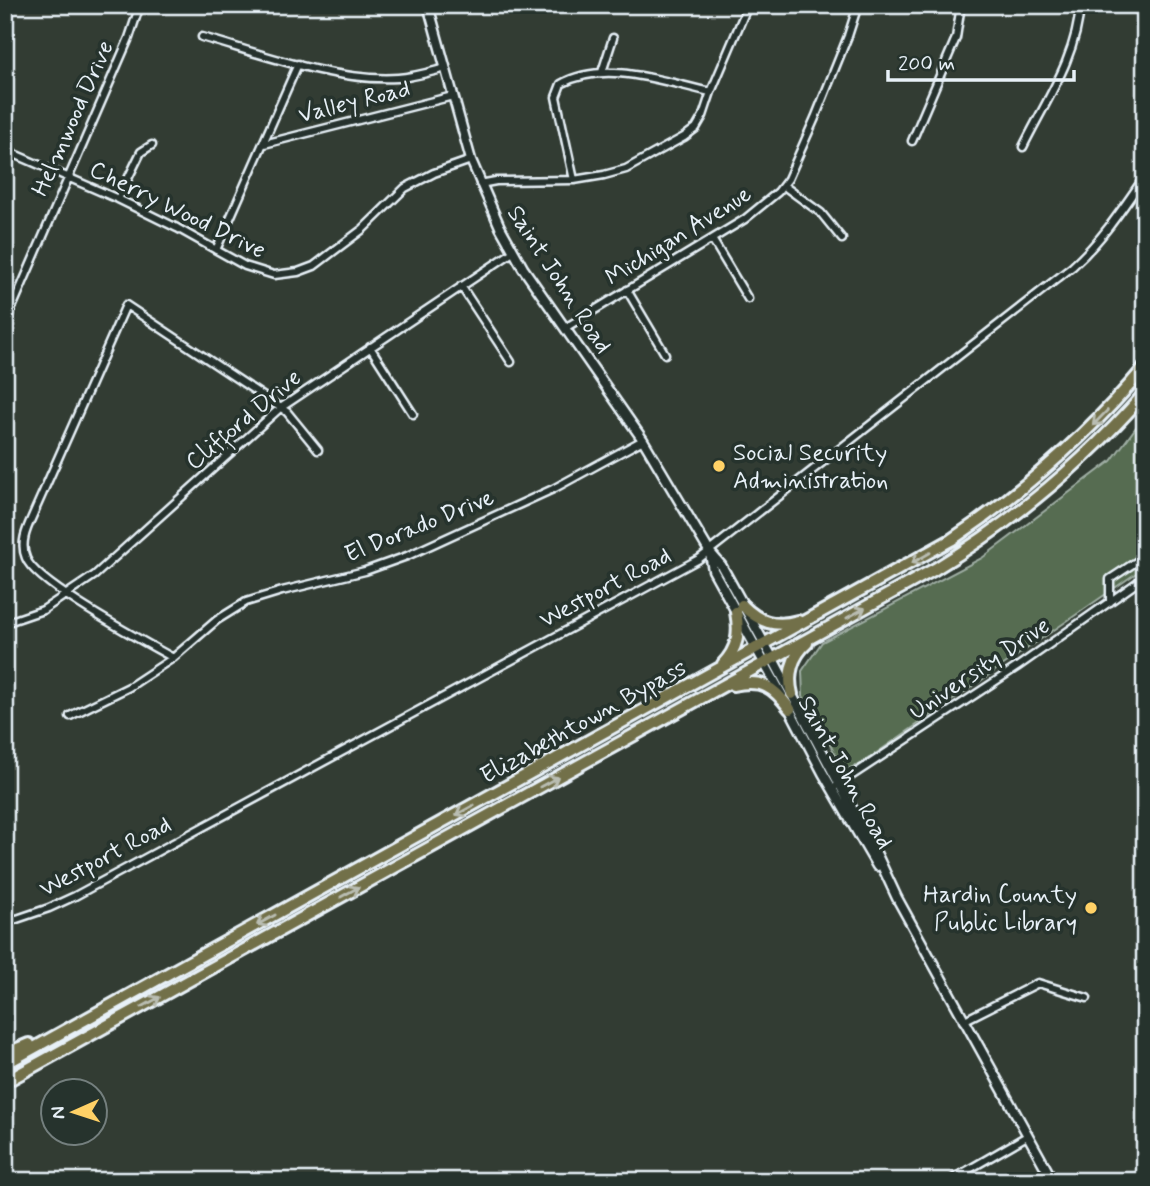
<svg xmlns="http://www.w3.org/2000/svg" width="1150" height="1186" font-family="Mynerve,sans-serif">
<rect width="100%" height="100%" fill="#323c33"/>
<filter id="ink" filterUnits="userSpaceOnUse"><feTurbulence type="fractalNoise" baseFrequency=".0143" numOctaves="2"/><feDisplacementMap in="SourceGraphic" scale="14" xChannelSelector="R" yChannelSelector="G"/><feConvolveMatrix kernelMatrix="1 2 1 2 8 2 1 2 1" color-interpolation-filters="sRGB"/></filter>
<g filter="url(#ink)">
<path fill="#566c51" stroke="#9faea4" stroke-width="2" d="M1145,415V567L859,765L844,770L803,696L802,671L822,642L982,558L1111,461Z"/>
<g fill="none" stroke-linecap="round" stroke-linejoin="round">
<defs>
<path id="minor" d="M202,37C262,54 335,82 398,78C414,77 430,72 446,68
M602,72L613,38
M912,141L956,38L961,5
M264,144L453,96
M1023,147C1045,102 1077,57 1080,5
M5,150L118,199L177,228L245,266L274,275L298,272L314,266L363,229L405,188L434,173L471,160
M574,180L556,97L561,84C605,59 664,82 711,92
M480,184L496,181L574,180L604,175L626,169L684,137L696,128L703,116L711,92L748,5
M784,186L821,213L842,239
M118,199L141,152L152,145
M712,239L748,299
M216,250L298,64
M461,286L511,362
M627,290L665,354
M5,324L129,38L140,5
M565,328L745,219L778,192L788,179L815,118L848,36L858,5
M370,347L413,414
M1110,602V579L1145,556
M5,623L43,610L95,575L279,409L513,252
M173,658C145,642 35,584 26,558C20,544 26,530 32,517L126,305L287,412L318,450
M70,716L129,687L173,658L217,620L246,602L282,591L365,571L407,556L553,489L643,440
M836,786L1017,667L1145,577
M5,923L49,908L75,896L699,559L1072,267C1102,240 1123,208 1145,176
M963,1021L1038,983L1087,998
M949,1181L1027,1136"/>
<path id="tertiary" d="M428,5L471,160L500,227L523,268L643,440L709,551L721,565L773,659L877,855L897,898L1053,1181
M710,554L713,570L782,695
M788,706L823,773L877,866"/>
<path id="trunk" d="M742,605C759,622 775,628 798,621
M723,664C738,648 740,633 736,612
M733,685C762,679 773,686 790,709
M792,694C787,675 792,656 807,643
M5,1054L29,1044
M5,1064L951,540C1024,491 1088,435 1145,367
M5,1082L935,569C1014,521 1084,463 1145,393"/>
</defs>
<use href="#minor" stroke="#e8f1f8" stroke-width="11"/>
<use href="#tertiary" stroke="#e8f1f8" stroke-width="13"/>
<use href="#trunk" stroke="#e8f1f8" stroke-width="16"/>
<use href="#minor" stroke="#26332d" stroke-width="6"/>
<use href="#tertiary" stroke="#26332d" stroke-width="8"/>
<use href="#trunk" stroke="#726f4a" stroke-width="10"/>
</g>
<defs><path id="oneway-shaft" d="M-6 0H5M1.5-3L5.5 0L1.5 3" fill="none" stroke-width="1.6" stroke-linecap="round" stroke-linejoin="round" transform="scale(1.75)"/></defs>
<g stroke="#b9bdb2">
<use href="#oneway-shaft" transform="translate(1100 418) rotate(134)"/>
<use href="#oneway-shaft" transform="translate(921 558) rotate(150)"/>
<use href="#oneway-shaft" transform="translate(856 613) rotate(-29)"/>
<use href="#oneway-shaft" transform="translate(549 782) rotate(-29)"/>
<use href="#oneway-shaft" transform="translate(465 810) rotate(151)"/>
<use href="#oneway-shaft" transform="translate(350 892) rotate(-29)"/>
<use href="#oneway-shaft" transform="translate(266 920) rotate(151)"/>
<use href="#oneway-shaft" transform="translate(151 1002) rotate(-29)"/>
</g>
</g>
<g fill="#ffd166" stroke="#26332d" stroke-width="2.5">
<circle cx="719" cy="466" r="7"/>
<circle cx="1091" cy="908" r="7"/>
</g>
<g text-anchor="middle" stroke-width="7" stroke-linejoin="round" paint-order="stroke">
<g font-size="24" fill="#e8f1f8" stroke="#26332d">
<text transform="translate(354 101) rotate(-14)" y="8">Valley Road</text>
<text transform="translate(72 118) rotate(-66)" y="8">Helmwood Drive</text>
<text transform="translate(178 209) rotate(26)" y="8">Cherry Wood Drive</text>
<text transform="translate(678 235) rotate(-32)" y="8">Michigan Avenue</text>
<text transform="translate(560 279) rotate(57)" y="8">Saint John Road</text>
<text transform="translate(243 419) rotate(-40)" y="8">Clifford Drive</text>
<text transform="translate(419 525) rotate(-22)" y="8">El Dorado Drive</text>
<text transform="translate(605 587) rotate(-28)" y="8">Westport Road</text>
<text transform="translate(979 668) rotate(-34)" y="8">University Drive</text>
<text transform="translate(583 721) rotate(-29)" y="8">Elizabethtown Bypass</text>
<text transform="translate(846 772) rotate(61)" y="8">Saint John Road</text>
<text transform="translate(105 856) rotate(-28)" y="8">Westport Road</text>
</g>
<g font-size="24" fill="#e8f1f8" stroke="#26332d" text-anchor="start">
<text x="733" y="460">Social Security<tspan x="733" dy="28">Administration</tspan></text>
<text x="1077" y="902" text-anchor="end">Hardin County<tspan x="1077" dy="28">Public Library</tspan></text>
</g>
</g>
<rect width="1150" height="1186" fill="none" stroke="#26332d" stroke-width="28"/>
<rect x="14" y="14" width="1122" height="1158" fill="none" stroke="#e8f1f8" stroke-width="2.5" filter="url(#ink)"/>
<g transform="translate(74 1112) rotate(267)"><circle r="33" fill="#26332d" stroke="#747f7e" stroke-width="2"/>
<path d="M0-5L12 26L0 18L-12 26Z" fill="#ffd166"/>
<text y="-10" font-size="19" font-weight="bold" text-anchor="middle" fill="#e8f1f8">N</text>
</g>
<path d="M888 70v10h186v-10" fill="none" stroke="#e8f1f8" stroke-width="3.5"/>
<text x="898" y="70" font-size="21" fill="#e8f1f8" stroke="#26332d" stroke-width="5" paint-order="stroke">200 m</text>
</svg>
